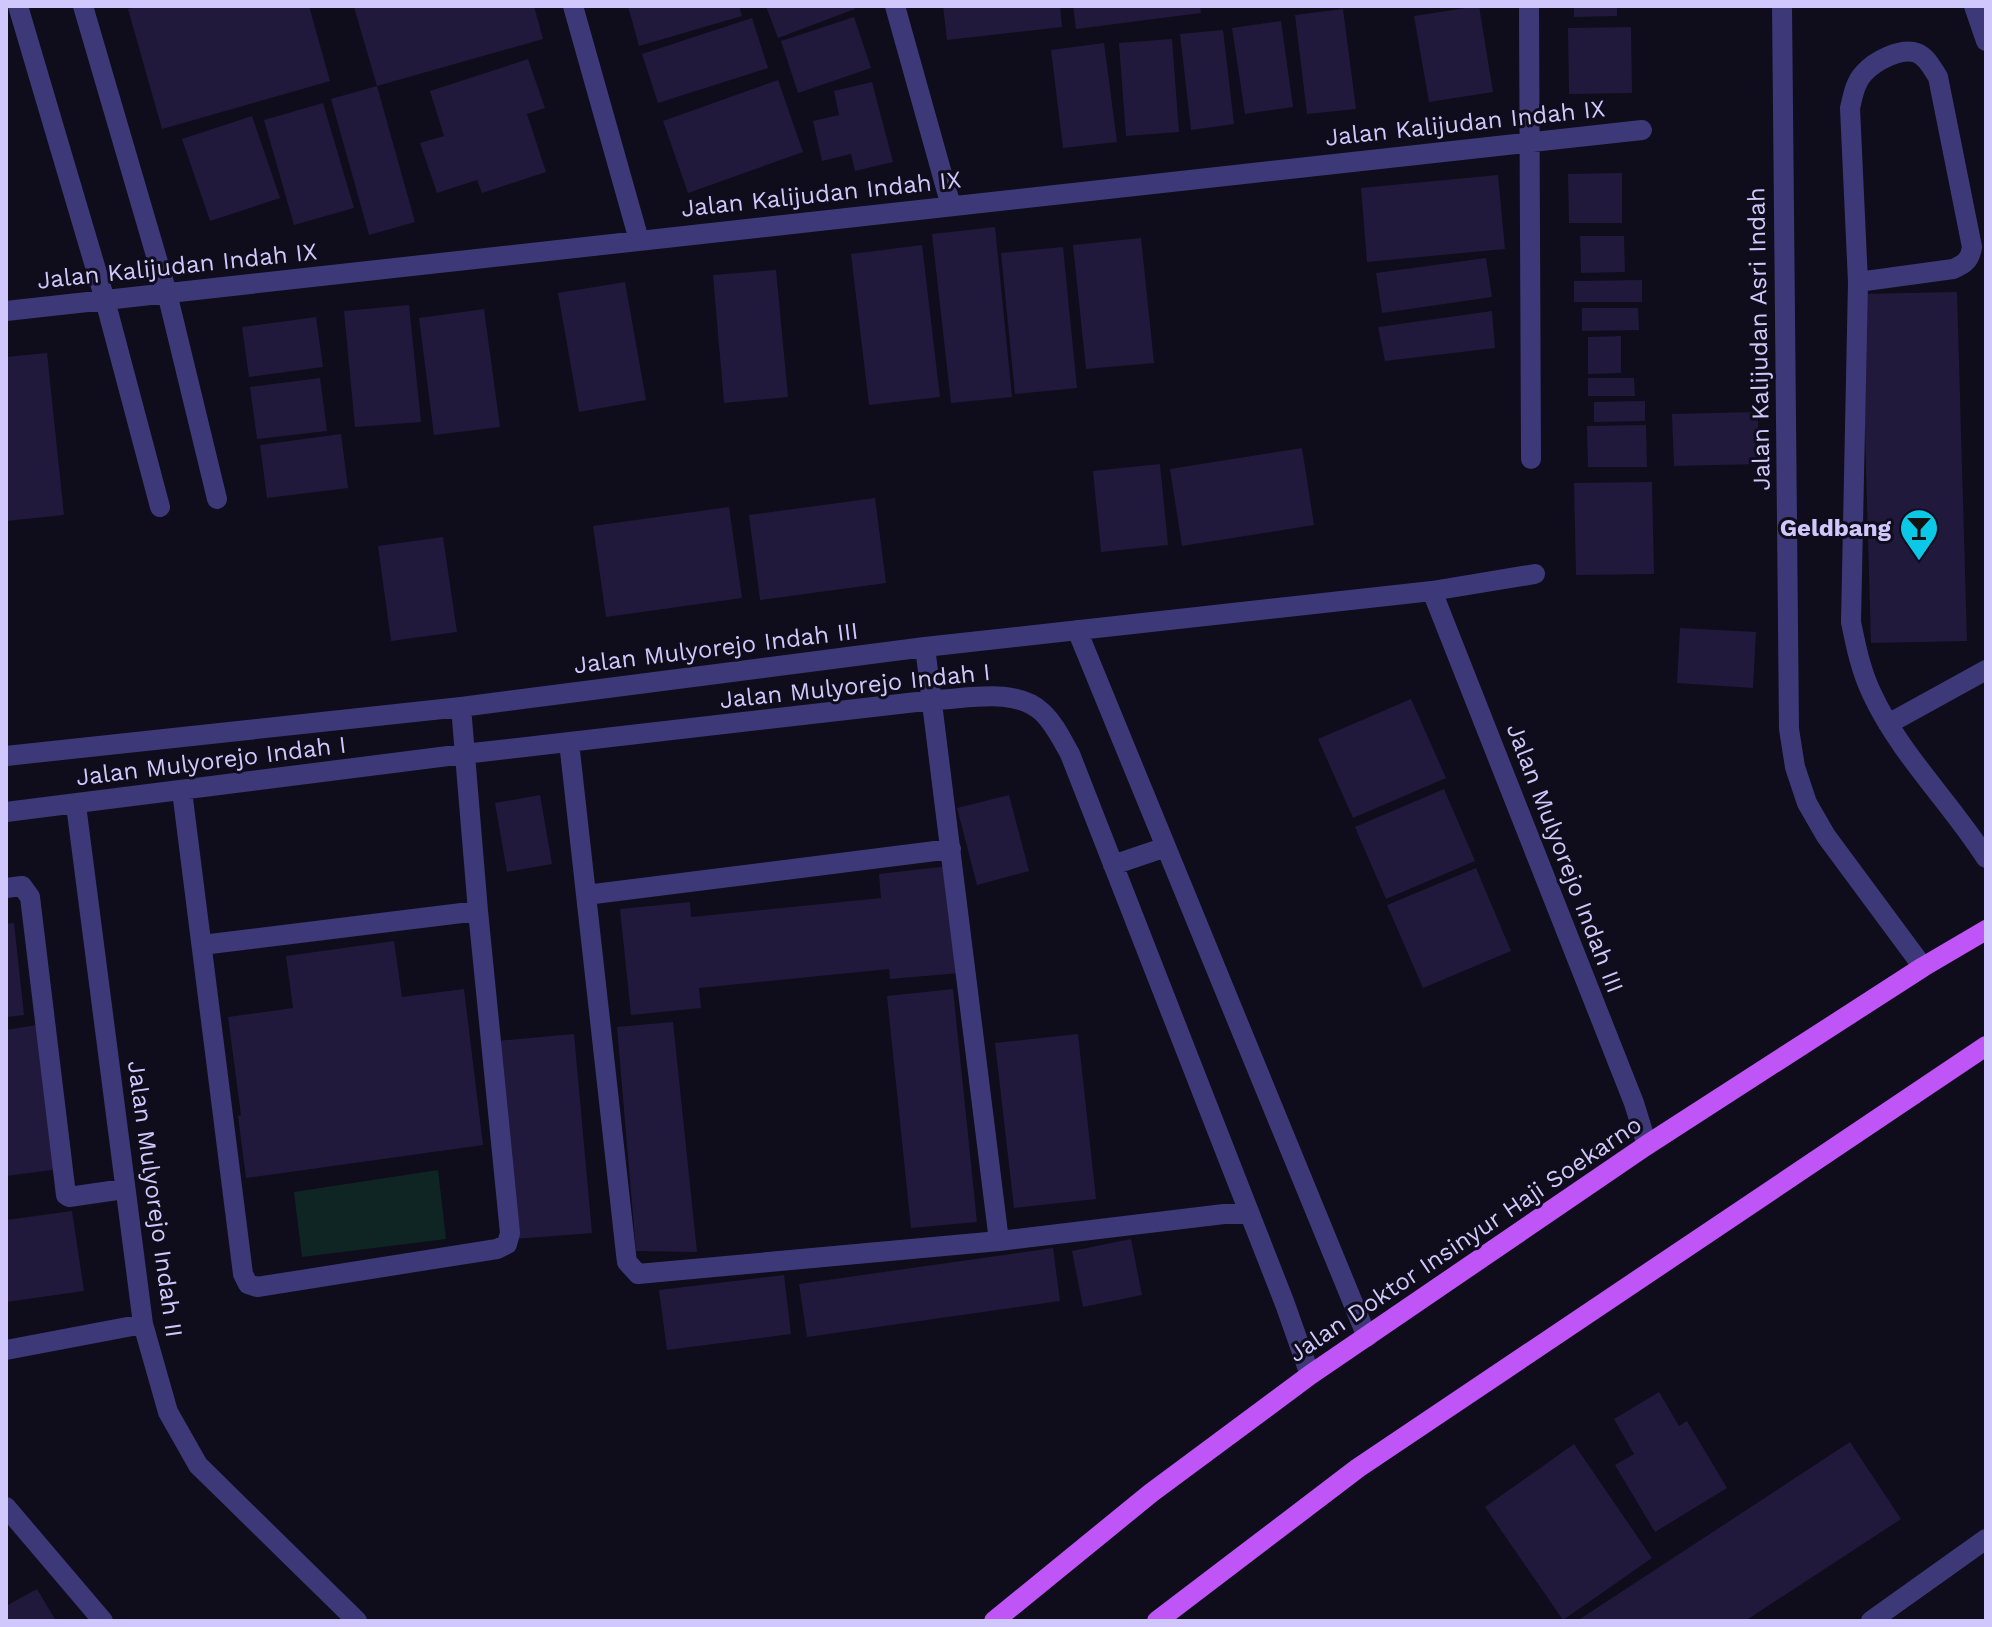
<svg xmlns="http://www.w3.org/2000/svg" width="1992" height="1627" font-family="'Work Sans',sans-serif">
<rect width="100%" height="100%" fill="#0f0c1b"/>
<path fill="#0f2524" d="M438,1170L446,1239L302,1257L294,1192Z"/>
<path fill="#21193b" d="M139,6H309L330,81L162,129L128,9Z
M356,6H534L543,39L377,86L415,222L369,235L331,99L377,86L354,7Z
M628,6H739L742,16L639,46Z
M766,6H854L855,9L778,38Z
M943,6H1060L1062,27L947,40Z
M1073,6H1200L1201,13L1076,29Z
M1479,6L1493,92L1429,102L1414,16Z
M1574,6H1617V16L1574,17Z
M1343,9L1356,109L1307,114L1295,15Z
M854,17L871,68L798,93L781,41Z
M752,18L768,68L658,103L642,54Z
M1281,21L1293,107L1245,114L1232,28Z
M1631,27L1632,93L1569,94L1568,28Z
M1223,30L1234,124L1191,130L1180,34Z
M1172,39L1179,132L1126,136L1119,43Z
M1104,43L1117,142L1063,148L1051,50Z
M528,59L545,108L527,114L546,172L482,193L477,180L437,193L420,143L444,136L430,91Z
M778,80L803,152L688,193L663,121Z
M872,82L893,162L855,171L851,154L822,161L813,121L839,115L834,91Z
M323,103L354,208L294,225L264,120Z
M252,116L280,198L210,221L182,139Z
M1622,173V223H1569L1568,174Z
M1498,175L1505,249L1367,262L1361,188Z
M995,227L1012,397L951,403L932,234Z
M1580,236H1624L1625,272L1581,273Z
M1141,238L1154,363L1086,369L1073,245Z
M922,245L940,397L869,405L851,254Z
M1063,247L1077,388L1015,394L1001,253Z
M1486,258L1492,297L1382,313L1376,273Z
M776,270L788,397L724,403L713,275Z
M1642,280V302H1574V281Z
M625,282L646,400L579,412L558,293Z
M1957,292L1967,641L1871,643L1861,294Z
M409,305L421,422L355,427L344,311Z
M1582,308H1638L1639,330L1582,331Z
M484,309L500,427L434,435L419,318Z
M1492,311L1495,348L1385,361L1378,327Z
M316,317L323,367L249,377L242,327Z
M1621,336V373L1588,374V337Z
M47,353L64,515L6,521V357Z
M320,378L327,431L257,439L250,387Z
M1588,378H1634L1635,396H1588Z
M1645,401V421L1594,422V402Z
M1758,412V464L1674,466L1672,414Z
M1646,425L1647,467H1588L1587,426Z
M341,434L348,488L267,498L260,445Z
M1302,448L1314,525L1182,546L1170,469Z
M1160,464L1168,545L1101,552L1093,471Z
M1652,482L1654,574L1576,575L1574,483Z
M875,498L886,583L760,600L749,515Z
M729,507L742,598L606,617L593,526Z
M443,537L457,632L391,641L378,546Z
M1680,628L1756,632L1753,688L1677,683Z
M1411,699L1446,778L1353,818L1318,739Z
M1444,789L1475,861L1386,899L1355,827Z
M540,795L552,864L507,872L495,803Z
M1009,795L1029,871L977,885L957,808Z
M949,866L960,973L890,979L889,969L699,988L701,1008L631,1015L620,909L690,902L691,917L881,898L879,874Z
M1476,868L1511,951L1423,988L1387,905Z
M14,923L24,1015L6,1017V924Z
M394,941L402,997L464,989L483,1145L246,1178L238,1116L241,1115L228,1017L293,1008L286,956Z
M953,989L977,1222L911,1228L887,996Z
M673,1022L697,1252L636,1251L617,1027Z
M37,1025L59,1169L6,1176V1030Z
M574,1034L592,1233L514,1239L496,1041Z
M1078,1034L1096,1199L1014,1208L995,1043Z
M72,1211L84,1291L6,1302V1220Z
M1131,1239L1142,1295L1083,1307L1072,1251Z
M1053,1248L1060,1301L807,1337L799,1284Z
M784,1275L791,1334L667,1350L659,1290Z
M1659,1392L1679,1426L1687,1421L1727,1488L1655,1532L1615,1465L1634,1454L1614,1419Z
M1850,1442L1901,1519L1745,1621H1577Z
M1574,1444L1652,1558L1563,1620L1485,1507Z
M37,1589L56,1621H6V1606Z"/>
<g fill="none" stroke-linecap="round" stroke-linejoin="round">
<path stroke="#3d3978" stroke-width="20" d="M18,6L105,300L160,507
M83,6L167,293L217,499
M573,6L639,240
M895,6L951,206
M1529,6L1531,459
M1782,6L1789,729L1795,767L1807,803L1826,836L1923,967
M1974,6L1986,41
M1858,282L1953,269C1965,264 1970,260 1972,247L1938,77C1932,68 1927,57 1917,53C1901,47 1875,61 1864,73C1855,82 1853,96 1850,108L1858,282L1851,622C1856,647 1861,671 1872,694C1900,754 1950,802 1986,858
M6,311L1642,130
M1432,591L1634,1103L1647,1145
M1077,630L1367,1337
M925,647L999,1241
M1888,724L1986,670
M569,742L626,1254L627,1262L638,1274L999,1241L1224,1214H1248
M6,756L461,707L925,647L1432,591L1535,574
M182,791L243,1274L248,1284L257,1287L497,1249L507,1244L510,1233L478,911L461,707
M76,805L143,1324L168,1412L198,1465L357,1621
M6,812L464,754L934,700C968,699 1015,687 1042,712C1054,723 1062,740 1070,754L1285,1304L1310,1375
M1113,865L1166,847
M6,888L22,886L30,897L66,1195L69,1197L124,1189
M586,895L951,849
M202,945L478,911
M6,1350L143,1324
M6,1507L103,1621
M1871,1621L1986,1539"/>
<path stroke="#bf55f7" stroke-width="20" d="M994,1621L1151,1493L1310,1375L1647,1145L1923,967L1986,930
M1157,1621L1358,1468L1986,1046"/>
</g>
<defs>
<symbol id="bar-pin" viewBox="-11 -11 22 30"><path d="M0 17L-7.5 6A9.5 9.5 0 1 1 7.5 6Z" fill="#0bc9e6" stroke="#0f0c1b"/><path d="M-6-5H6L.8 .8V4.5H3.5V6h-7V4.5H-.8V.8Z" fill="#111"/></symbol>
</defs>
<g fill-rule="evenodd">
<use href="#bar-pin" x="1897" y="506" width="44" height="60"/>
</g>
<g text-anchor="middle" stroke-width="6" stroke-linejoin="round" paint-order="stroke">
<g font-size="24" fill="#d0c8fc" stroke="#0f0c1b">
<text transform="translate(1465 123) rotate(-6)" y="8">Jalan Kalijudan Indah IX</text>
<text transform="translate(821 194) rotate(-6)" y="8">Jalan Kalijudan Indah IX</text>
<text transform="translate(177 266) rotate(-6)" y="8">Jalan Kalijudan Indah IX</text>
<text transform="translate(1759 339) rotate(-91)" y="8">Jalan Kalijudan Asri Indah</text>
<text transform="translate(716 648) rotate(-7)" y="8">Jalan Mulyorejo Indah III</text>
<text transform="translate(855 686) rotate(-6)" y="8">Jalan Mulyorejo Indah I</text>
<text transform="translate(211 761) rotate(-7)" y="8">Jalan Mulyorejo Indah I</text>
<text transform="translate(1565 858) rotate(69)" y="8">Jalan Mulyorejo Indah III</text>
<text transform="translate(155 1199) rotate(82)" y="8">Jalan Mulyorejo Indah II</text>
<text transform="translate(1465 1239) rotate(-34)" y="8">Jalan Doktor Insinyur Haji Soekarno</text>
</g>
<g font-size="24" font-weight="bold" fill="#d0c8fc" stroke="#0f0c1b" text-anchor="end">
<text x="1891" y="536">Geldbang</text>
</g>
</g>
<rect width="1992" height="1627" fill="none" stroke="#d0c8fc" stroke-width="16"/>
</svg>
